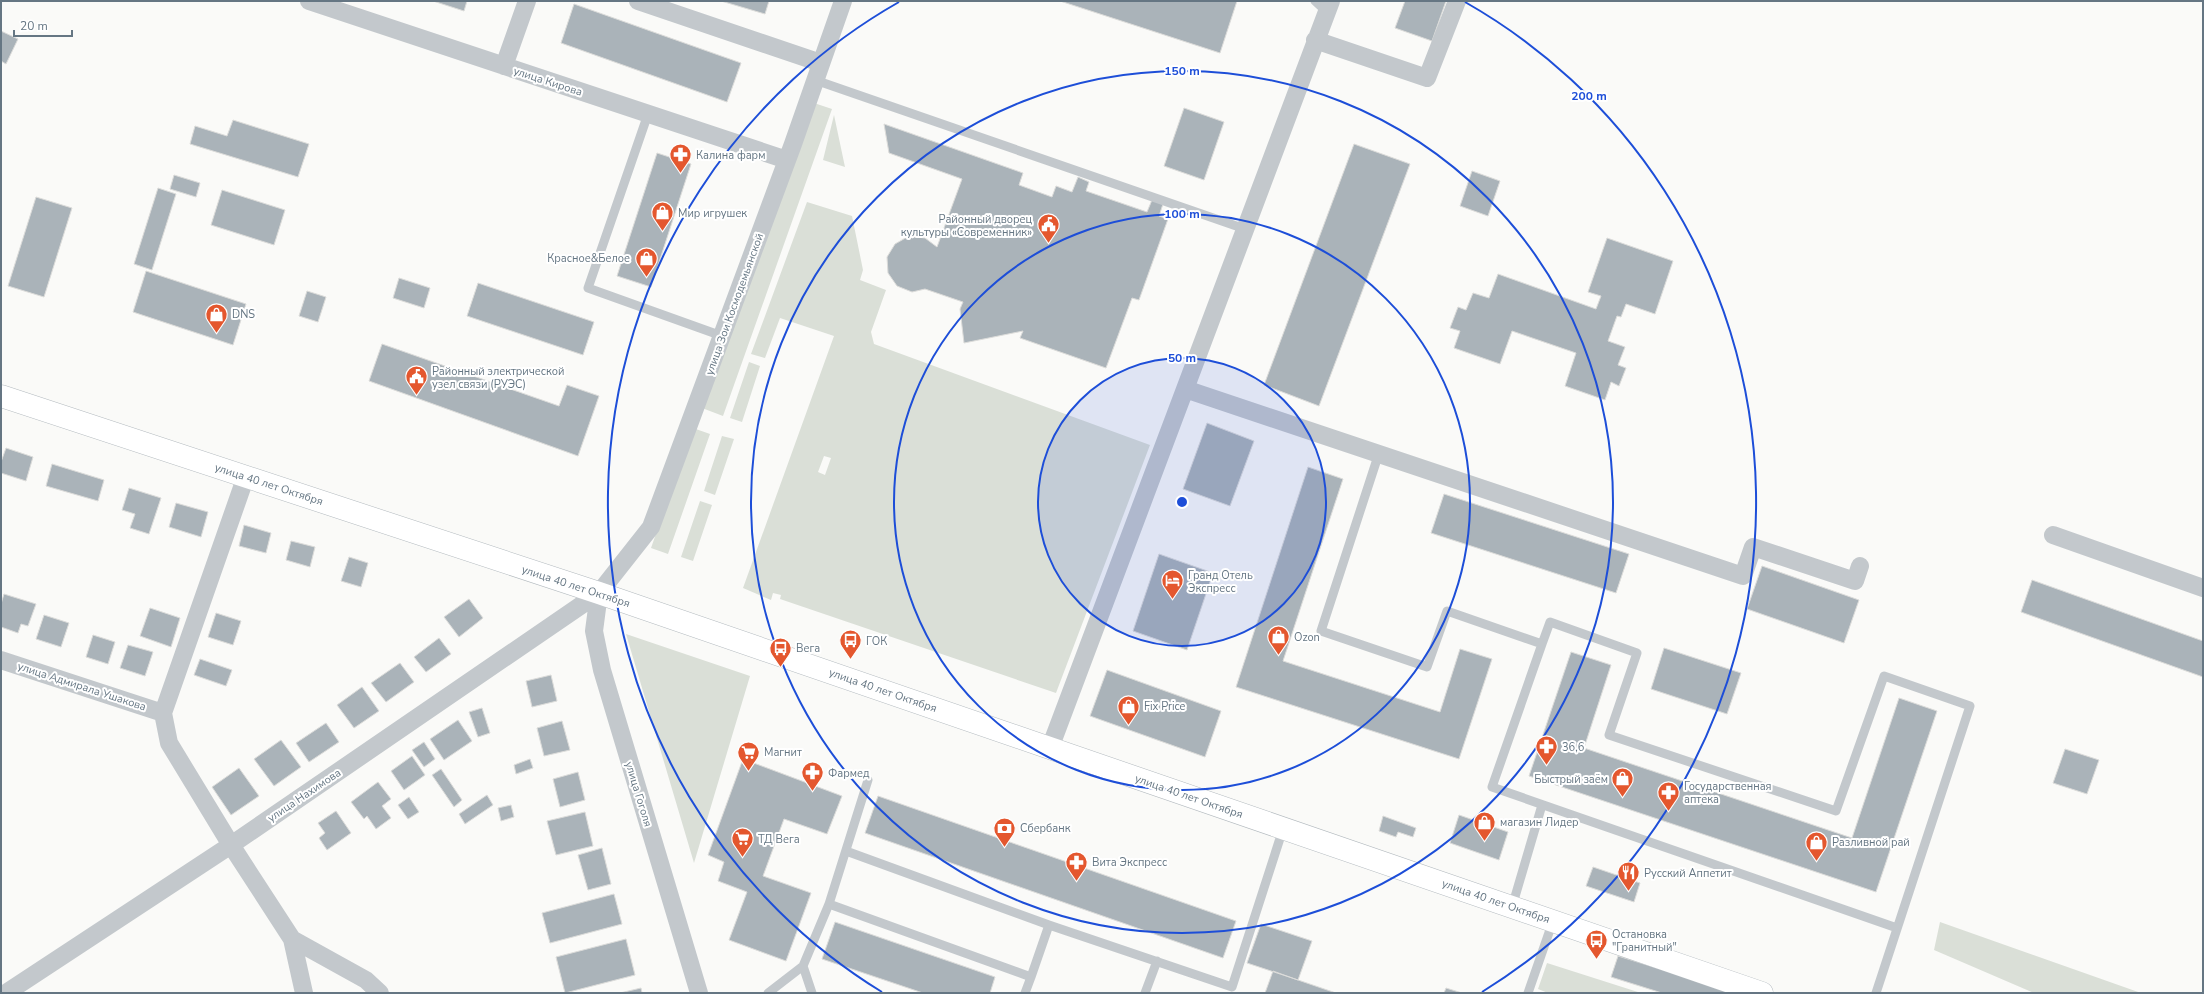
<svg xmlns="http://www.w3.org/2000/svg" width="2204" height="994" font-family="'Nunito Sans',sans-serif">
<rect width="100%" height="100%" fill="#fafaf8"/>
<path fill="#dadfd7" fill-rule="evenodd" d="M811,102L832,109L723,416L702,408Z
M834,115L845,167L823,160Z
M807,202L852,216L863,270L860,280L886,290L871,332L874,344L1150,445L1056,693L780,599L781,595L773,593L771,600L743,588L834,336L780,318L765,358L751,354ZM824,456L831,458L825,475L818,472Z
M749,362L760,366L742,422L730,418Z
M693,428L710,434L668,554L651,548Z
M722,436L734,439L715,495L704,491Z
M700,501L712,505L693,561L681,557Z
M626,634L750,676L694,863Z
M1940,922L2141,993H2034L1934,950Z
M1547,963L1641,993H1548L1538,989Z"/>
<path fill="#aab3b9" stroke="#dcdcda" d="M433,1H467L464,11Z
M721,1H769L765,14Z
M1060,1H1237L1220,53Z
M1405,1H1446L1432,41L1395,28Z
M574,4L741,63L727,102L561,43Z
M1,31L18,39L6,64L1,61Z
M1184,108L1224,122L1204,180L1164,166Z
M233,120L309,144L298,177L190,144L195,126L227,136Z
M884,124L1023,173L1019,185L1052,197L1056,186L1072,192L1078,177L1089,182L1086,191L1147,212L1152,200L1163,204L1159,216L1168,219L1139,300L1132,298L1106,368L1020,338L1023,331L964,343L960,309L963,302L925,289L912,292L897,286L888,273L887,257L895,244L909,236L925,238L937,247L962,179L889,153Z
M1354,144L1410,164L1319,406L1264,385Z
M657,153L691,164L651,287L617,276Z
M1472,171L1500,181L1488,216L1460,206Z
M174,175L200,183L196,197L170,189Z
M158,188L176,194L152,270L134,264Z
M222,190L285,210L274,245L211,225Z
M36,197L72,208L44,297L8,286Z
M1607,238L1673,261L1655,314L1626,304L1621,317L1617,316L1608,341L1625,347L1618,365L1626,368L1619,386L1611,382L1605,400L1565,386L1576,353L1512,331L1500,364L1454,348L1460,331L1450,328L1458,307L1466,310L1473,293L1489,298L1498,274L1596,309L1601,296L1588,292Z
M146,271L246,304L233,345L133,312Z
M399,278L430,288L424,308L393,298Z
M478,283L594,322L583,355L467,316Z
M307,291L326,297L318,322L299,316Z
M382,344L559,406L567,385L599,396L578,456L369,381Z
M1207,423L1254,441L1230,506L1183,489Z
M6,448L33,457L26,481L1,473V462Z
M52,464L104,480L98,501L46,486Z
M1308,467L1343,479L1283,661L1440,712L1460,649L1492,659L1459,759L1236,687Z
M129,488L161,498L149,534L130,528L135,514L122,510Z
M1444,494L1629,554L1616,593L1431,533Z
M176,503L208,512L201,537L169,527Z
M244,525L271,533L266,553L239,546Z
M291,541L315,547L310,567L286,560Z
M1159,554L1213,573L1187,650L1133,631Z
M349,557L368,563L361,587L341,581Z
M1762,566L1859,600L1844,643L1747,609Z
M2032,580L2203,641V677L2021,612Z
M4,594L36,604L28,626L21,624L18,633L1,627V604Z
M469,599L483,618L459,637L444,617Z
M150,608L180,618L171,647L140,636Z
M216,613L241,621L233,645L208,637Z
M44,615L69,623L61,647L36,639Z
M93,635L115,642L108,664L86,657Z
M439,638L451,654L426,672L414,657Z
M128,645L153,652L145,676L120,668Z
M1664,648L1741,673L1727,714L1651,689Z
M1571,652L1611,665L1584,748L1852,838L1899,698L1937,711L1876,892L1529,776Z
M200,659L232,670L226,686L194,675Z
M400,663L414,682L386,702L371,683Z
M1107,670L1221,711L1205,757L1090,716Z
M551,675L557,701L532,707L526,681Z
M362,687L379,711L354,728L337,705Z
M482,708L490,733L478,737L469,712Z
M458,720L472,741L444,760L430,739Z
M562,721L570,750L544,756L537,728Z
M326,723L339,742L309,762L296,743Z
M281,740L301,767L274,786L254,759Z
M424,742L435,759L424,767L412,750Z
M2065,749L2099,760L2087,794L2053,783Z
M412,756L425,775L404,790L391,771Z
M530,759L533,768L516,774L514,765Z
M743,759L842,796L827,834L784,819L763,876L811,893L786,961L729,940L747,892L718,881L724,862L708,855Z
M239,768L259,796L231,815L212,787Z
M441,769L462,800L454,807L432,775Z
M578,772L585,800L560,807L553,779Z
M378,782L391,799L382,806L391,818L376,829L367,816L364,819L351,802Z
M487,795L493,805L465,824L459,814Z
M878,796L1236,921L1223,958L865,833Z
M409,797L419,812L408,819L398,805Z
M511,805L514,817L501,821L498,808Z
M336,811L351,833L327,850L319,838L325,833L318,823Z
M585,812L593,846L556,855L547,821Z
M1459,815L1508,832L1499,860L1450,843Z
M1383,816L1416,828L1413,837L1398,832L1396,837L1379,831Z
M602,848L611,884L588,890L578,855Z
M1593,867L1640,883L1634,902L1586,886Z
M614,894L622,924L550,943L542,913Z
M835,922L995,977L990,993H923L822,959Z
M1261,924L1312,941L1298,980L1247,963Z
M626,939L635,975L565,993L556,957Z
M1618,956L1737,993H1662L1611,977Z
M1273,971L1298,980L1336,993H1265Z
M641,988L642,993H620Z
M1446,988L1462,993H1444Z"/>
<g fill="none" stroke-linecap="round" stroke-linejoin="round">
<defs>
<path id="secondary" d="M1,396L599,593L1762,993"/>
</defs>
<use href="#secondary" stroke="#b3babf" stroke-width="23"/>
<path stroke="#c3c8cc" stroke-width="9" d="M1315,1L1327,12
M815,80L1245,229
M648,114L588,288L722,336
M1379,453L1321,631L1427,667L1447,611L1542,644L1492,787L1897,928
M1542,644L1550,622L1637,653L1609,735L1836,811L1884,676L1970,706L1876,993
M846,851L1049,925
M829,904L868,780
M1512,907L1542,805
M803,966L829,904L1031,977L1049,925L1232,987L1283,829
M768,993L803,966L812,993
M1025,993L1031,977
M1145,993L1157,961
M1528,993L1553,921"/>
<path stroke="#c3c8cc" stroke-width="18" d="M309,1L787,160
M638,1L821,63
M1315,40L1427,78L1457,1
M504,66L527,1
M1185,389L1743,576L1753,547L1855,581L1860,566
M246,476L163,713L169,743L231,845L292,939L304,993
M2053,535L2203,588
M599,593L594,631L602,670L699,993
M1,660L163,713
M1050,748L1331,1
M292,939L366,980L380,993
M6,993L231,845L599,593L651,527L793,144L843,1"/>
<use href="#secondary" stroke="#fff" stroke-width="22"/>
</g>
<circle cx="1182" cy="502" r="144" fill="#1d4ed8" fill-opacity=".12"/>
<g fill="none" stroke="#1d4ed8" stroke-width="2">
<circle cx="1182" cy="502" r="144"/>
<circle cx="1182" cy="502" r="288"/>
<circle cx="1182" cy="502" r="431"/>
<path d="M882 992A575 575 0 0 1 899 2M1465 2A575 575 0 0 1 1482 992"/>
</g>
<defs>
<symbol id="pharmacy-pin" viewBox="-11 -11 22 30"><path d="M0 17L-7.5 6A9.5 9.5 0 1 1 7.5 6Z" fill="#e4572e" stroke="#fff"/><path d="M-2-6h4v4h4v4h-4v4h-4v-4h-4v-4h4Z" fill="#fff"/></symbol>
<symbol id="shop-pin" viewBox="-11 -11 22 30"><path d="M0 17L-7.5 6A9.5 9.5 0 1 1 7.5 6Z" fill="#e4572e" stroke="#fff"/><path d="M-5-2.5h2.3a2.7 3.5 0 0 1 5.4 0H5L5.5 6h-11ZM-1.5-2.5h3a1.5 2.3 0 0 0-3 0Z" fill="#fff"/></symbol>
<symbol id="civic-pin" viewBox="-11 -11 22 30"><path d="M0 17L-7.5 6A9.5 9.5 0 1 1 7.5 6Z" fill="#e4572e" stroke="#fff"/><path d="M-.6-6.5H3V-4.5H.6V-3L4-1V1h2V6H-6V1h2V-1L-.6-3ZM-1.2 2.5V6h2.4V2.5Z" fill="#fff"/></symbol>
<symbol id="hotel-pin" viewBox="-11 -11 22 30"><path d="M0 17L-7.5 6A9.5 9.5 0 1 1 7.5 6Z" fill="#e4572e" stroke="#fff"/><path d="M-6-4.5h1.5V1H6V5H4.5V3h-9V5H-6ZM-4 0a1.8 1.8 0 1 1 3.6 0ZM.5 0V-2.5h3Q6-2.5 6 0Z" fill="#fff"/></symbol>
<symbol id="bus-pin" viewBox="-11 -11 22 30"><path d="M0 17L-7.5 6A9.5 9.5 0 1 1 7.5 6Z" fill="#e4572e" stroke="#fff"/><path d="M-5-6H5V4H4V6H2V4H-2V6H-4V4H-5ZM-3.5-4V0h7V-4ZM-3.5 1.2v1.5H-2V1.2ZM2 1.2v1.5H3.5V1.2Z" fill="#fff"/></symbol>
<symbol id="supermarket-pin" viewBox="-11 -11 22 30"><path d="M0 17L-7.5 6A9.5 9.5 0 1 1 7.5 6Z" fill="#e4572e" stroke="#fff"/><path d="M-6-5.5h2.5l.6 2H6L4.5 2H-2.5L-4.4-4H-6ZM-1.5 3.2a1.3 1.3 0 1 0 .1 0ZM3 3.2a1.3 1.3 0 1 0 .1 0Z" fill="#fff"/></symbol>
<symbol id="bank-pin" viewBox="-11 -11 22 30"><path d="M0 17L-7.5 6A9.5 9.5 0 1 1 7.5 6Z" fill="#e4572e" stroke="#fff"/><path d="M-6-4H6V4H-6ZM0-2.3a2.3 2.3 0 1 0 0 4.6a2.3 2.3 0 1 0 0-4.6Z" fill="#fff"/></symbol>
<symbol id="restaurant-pin" viewBox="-11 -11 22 30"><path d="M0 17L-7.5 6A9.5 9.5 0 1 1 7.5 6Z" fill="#e4572e" stroke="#fff"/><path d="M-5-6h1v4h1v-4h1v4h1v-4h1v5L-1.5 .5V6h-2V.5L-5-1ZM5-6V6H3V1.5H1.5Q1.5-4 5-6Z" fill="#fff"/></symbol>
</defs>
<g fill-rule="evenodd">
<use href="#pharmacy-pin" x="668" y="142" width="25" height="34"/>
<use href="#shop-pin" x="650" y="200" width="25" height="34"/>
<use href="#civic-pin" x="1036" y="212" width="25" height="34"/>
<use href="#shop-pin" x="634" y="246" width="25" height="34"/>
<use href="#shop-pin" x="204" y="302" width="25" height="34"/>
<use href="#civic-pin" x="404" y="364" width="25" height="34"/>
<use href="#hotel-pin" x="1160" y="568" width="25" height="34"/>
<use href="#shop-pin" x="1266" y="624" width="25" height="34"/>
<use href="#bus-pin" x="838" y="628" width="25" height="34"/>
<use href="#bus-pin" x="768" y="636" width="25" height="34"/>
<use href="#shop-pin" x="1116" y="694" width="25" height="34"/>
<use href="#pharmacy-pin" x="1534" y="734" width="25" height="34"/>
<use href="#supermarket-pin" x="736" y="740" width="25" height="34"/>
<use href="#pharmacy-pin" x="800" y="760" width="25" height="34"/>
<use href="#shop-pin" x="1610" y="766" width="25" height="34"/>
<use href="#pharmacy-pin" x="1656" y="780" width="25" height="34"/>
<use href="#shop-pin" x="1472" y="810" width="25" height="34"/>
<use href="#bank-pin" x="992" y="816" width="25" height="34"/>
<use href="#supermarket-pin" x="730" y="826" width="25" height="34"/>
<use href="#shop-pin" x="1804" y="830" width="25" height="34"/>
<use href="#pharmacy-pin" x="1064" y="850" width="25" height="34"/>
<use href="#restaurant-pin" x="1616" y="860" width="25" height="34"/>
<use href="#bus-pin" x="1584" y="928" width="25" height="34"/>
</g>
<g text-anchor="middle" stroke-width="4" stroke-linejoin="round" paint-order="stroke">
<g font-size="11" fill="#657683" stroke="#fff">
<text transform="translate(548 81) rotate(18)" y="4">улица Кирова</text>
<text transform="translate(734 304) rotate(-70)" y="4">улица Зои Космодемьянской</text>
<text transform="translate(269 484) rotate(18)" y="4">улица 40 лет Октября</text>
<text transform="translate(576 586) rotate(18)" y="4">улица 40 лет Октября</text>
<text transform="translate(82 686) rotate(18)" y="4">улица Адмирала Ушакова</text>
<text transform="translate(883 690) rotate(19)" y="4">улица 40 лет Октября</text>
<text transform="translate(639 794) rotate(73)" y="4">улица Гоголя</text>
<text transform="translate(304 795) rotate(-34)" y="4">улица Нахимова</text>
<text transform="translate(1189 796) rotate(19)" y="4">улица 40 лет Октября</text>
<text transform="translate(1496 901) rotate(19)" y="4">улица 40 лет Октября</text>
</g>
<g font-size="11" fill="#657683" stroke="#fff" text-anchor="start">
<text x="696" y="159">Калина фарм</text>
<text x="678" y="217">Мир игрушек</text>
<text x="1032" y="223" text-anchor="end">Районный дворец<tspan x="1032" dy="13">культуры «Современник»</tspan></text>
<text x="630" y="262" text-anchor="end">Красное&amp;Белое</text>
<text x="232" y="318">DNS</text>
<text x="432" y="375">Районный электрической<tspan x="432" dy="13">узел связи (РУЭС)</tspan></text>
<text x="1188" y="579">Гранд Отель<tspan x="1188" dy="13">Экспресс</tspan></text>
<text x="1294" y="641">Ozon</text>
<text x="866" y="645">ГОК</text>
<text x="796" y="652">Вега</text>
<text x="1144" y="710">Fix Price</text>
<text x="1562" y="751">36,6</text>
<text x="764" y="756">Магнит</text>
<text x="828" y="777">Фармед</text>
<text x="1608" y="783" text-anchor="end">Быстрый заём</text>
<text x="1684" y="790">Государственная<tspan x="1684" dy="13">аптека</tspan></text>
<text x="1500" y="826">магазин Лидер</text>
<text x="1020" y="832">Сбербанк</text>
<text x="758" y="843">ТД Вега</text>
<text x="1832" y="846">Разливной рай</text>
<text x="1092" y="866">Вита Экспресс</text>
<text x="1644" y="877">Русский Аппетит</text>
<text x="1612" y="938">Остановка<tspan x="1612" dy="13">"Гранитный"</tspan></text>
</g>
</g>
<circle cx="1182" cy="502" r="6" fill="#1d4ed8" stroke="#fff" stroke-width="2"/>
<g font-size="12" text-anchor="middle" font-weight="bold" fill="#1d4ed8" stroke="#fff" stroke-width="4" stroke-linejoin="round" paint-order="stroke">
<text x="1182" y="75">150 m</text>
<text x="1589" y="100">200 m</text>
<text x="1182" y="218">100 m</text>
<text x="1182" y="362">50 m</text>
</g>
<rect width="2204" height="994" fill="none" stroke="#657683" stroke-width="4"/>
<path d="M14 30v6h58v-6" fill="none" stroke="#657683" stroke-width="2"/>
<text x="20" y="30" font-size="12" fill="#657683" stroke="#ffffff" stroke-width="3" paint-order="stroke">20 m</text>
</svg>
